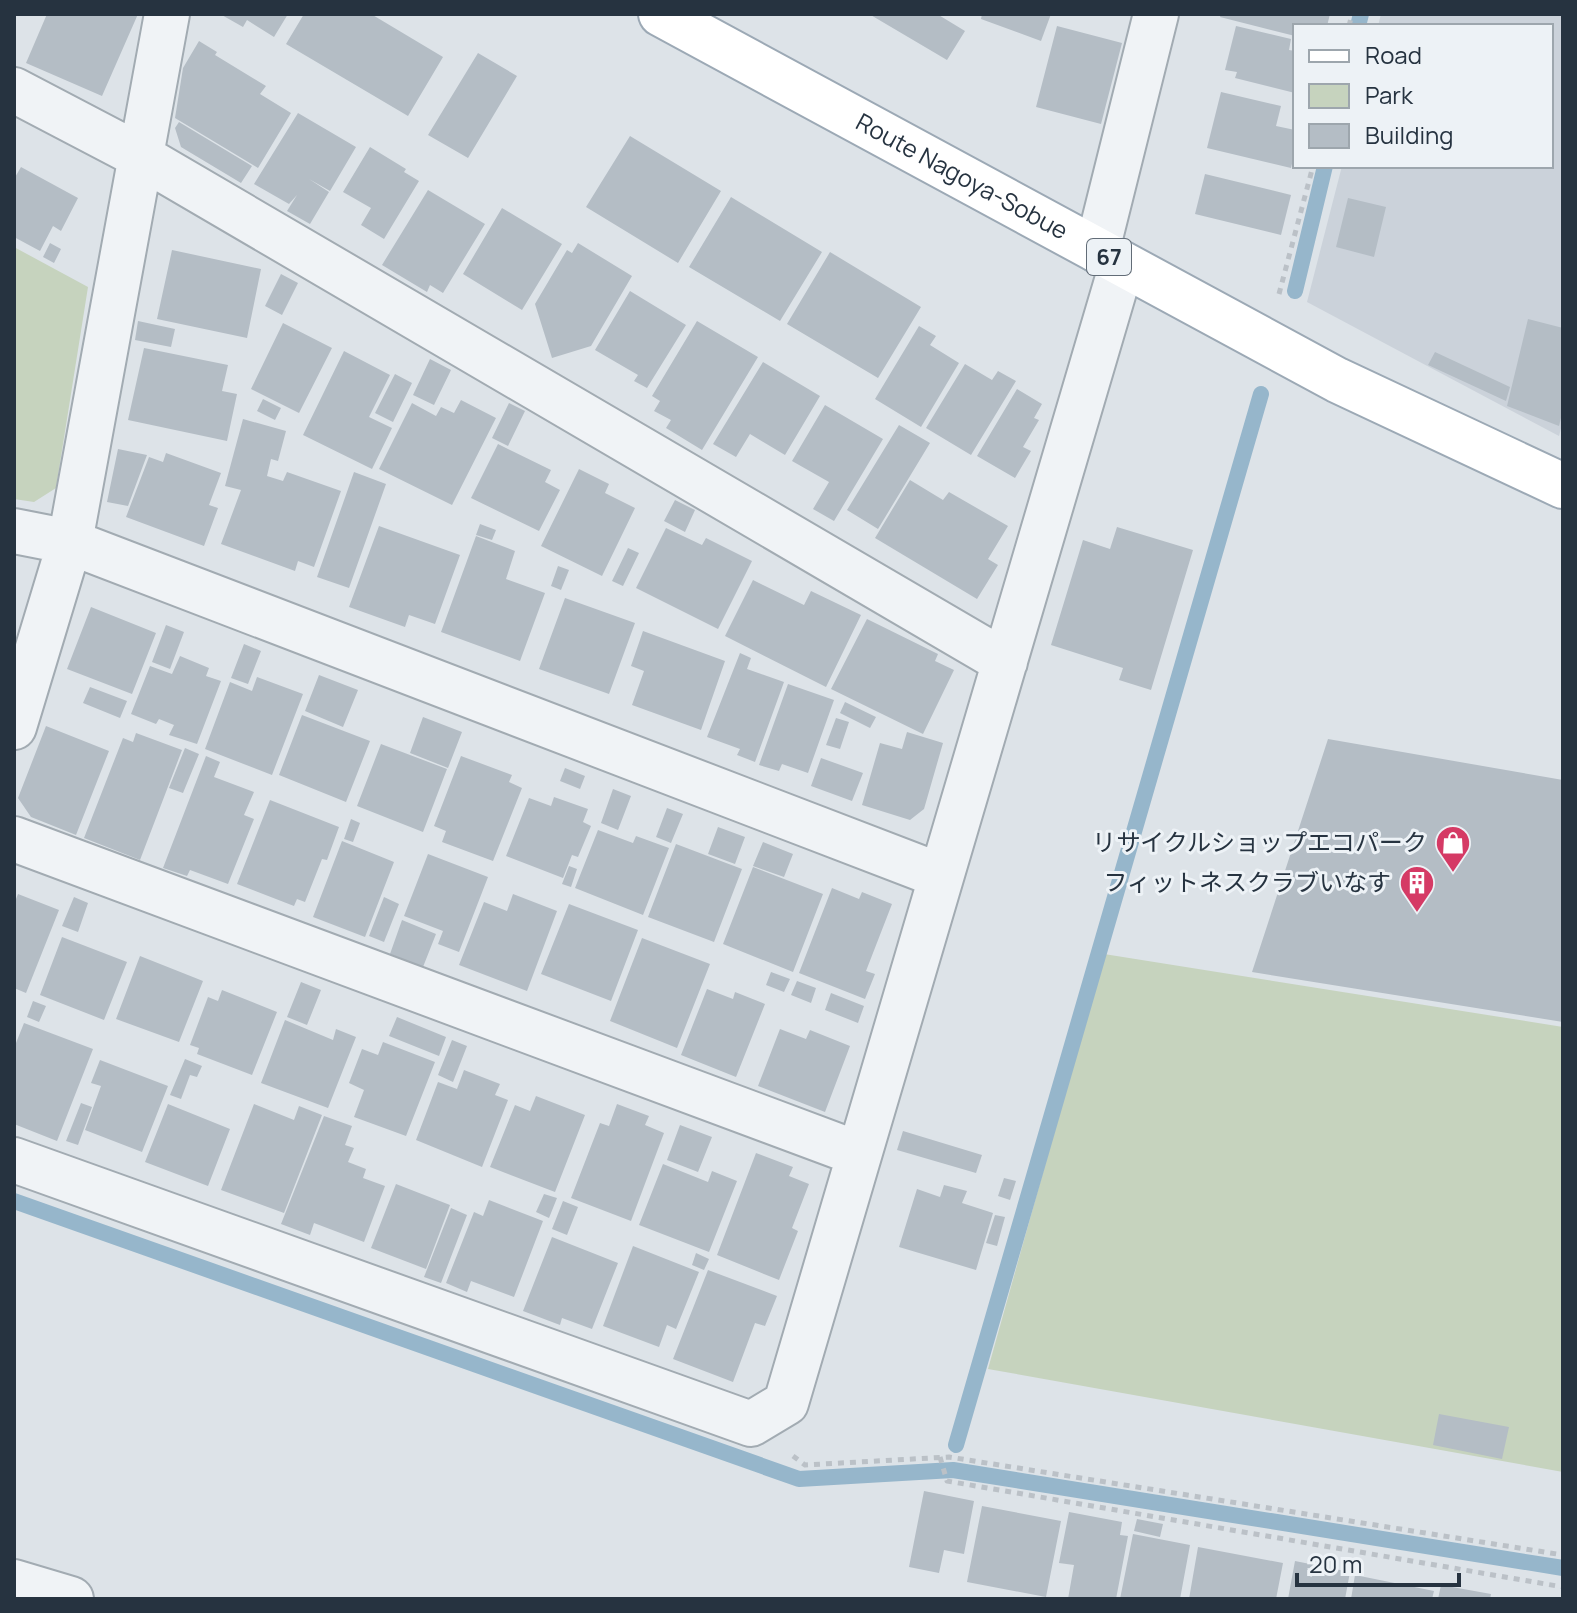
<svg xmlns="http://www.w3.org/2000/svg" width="1577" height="1613" font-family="Manrope,'Noto Sans JP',sans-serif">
<rect width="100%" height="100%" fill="#dde3e8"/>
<path fill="#cbd2da" d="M1381,14H1561L1563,19V421L1559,436L1307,302L1342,166H1551V26H1378Z"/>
<path fill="#c6d3be" d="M14,247L88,287L56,488L34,502L14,499Z
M1104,954L1563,1027V1472L988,1369Z"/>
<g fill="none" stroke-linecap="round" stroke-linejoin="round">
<path stroke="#96b6cb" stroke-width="16" d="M1358,26L1361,14
M1295,291L1325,166
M14,1201L799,1479L953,1470L1563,1568
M956,1445L1261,394"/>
</g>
<path fill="#b4bdc5" d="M47,14H138L102,96L26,63Z
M220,14H288L274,37L247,20L243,27Z
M304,14H371L443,57L408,116L286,44Z
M869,14H937L965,31L947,60Z
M982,14H1051L1041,41L981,19Z
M1221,14H1330L1327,26H1295V36L1220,17Z
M1057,26L1122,43L1101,124L1036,107Z
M1236,26L1291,39L1289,50L1295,51V93L1235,78L1237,72L1225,70Z
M199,41L217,52L215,55L266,86L260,94L291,113L258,168L175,118L183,68Z
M478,53L517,76L468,158L428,135Z
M1221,92L1281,106L1276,126L1295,130V151L1291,168L1207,148Z
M298,113L356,147L330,191L309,179L329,192L310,224L287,211L297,195L289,204L254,184Z
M179,122L252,166L241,183L181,147L175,128Z
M630,136L721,191L678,263L586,207Z
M370,147L406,169L404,172L419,181L384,239L361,225L371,208L343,192Z
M21,167L78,198L61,231L53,226L40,251L14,237V179Z
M1205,174L1291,195L1281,235L1195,214Z
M428,190L485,224L443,293L430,285L427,292L382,265Z
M731,197L822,252L780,321L689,267Z
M1348,198L1386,207L1374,257L1336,247Z
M502,208L562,244L522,310L463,274Z
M50,243L61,249L54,263L43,257Z
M578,243L632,276L591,346L552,358L535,304L567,250L572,253Z
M172,250L261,269L247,338L157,319Z
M830,252L921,307L878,378L787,324Z
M281,274L298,283L282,315L265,306Z
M630,291L686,325L647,388L634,381L638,375L595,350Z
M1528,319L1563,328V410L1559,426L1507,406Z
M138,321L175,329L171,347L135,340Z
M697,321L758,357L702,450L666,428L671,420L654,411L660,401L652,396Z
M283,323L332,348L299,413L251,389Z
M919,326L936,336L930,345L959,363L921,427L875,399Z
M144,348L228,365L222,391L237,394L227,441L128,420Z
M344,351L390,375L369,417L392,428L372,469L303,435Z
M1435,352L1510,387L1506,401L1428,365Z
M430,359L451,370L434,405L413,395Z
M763,362L820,396L785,455L750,434L736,457L713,444Z
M965,364L992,380L998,371L1016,381L971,455L926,428Z
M395,374L412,383L393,422L375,413Z
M1017,389L1042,404L1034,418L1039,420L1023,447L1031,451L1015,478L977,456Z
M263,399L281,408L275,420L257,411Z
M461,400L496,418L452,505L379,469L412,403L436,416L441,407L454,413Z
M509,403L525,411L508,446L492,438Z
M825,405L883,439L834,521L813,509L829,482L792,461Z
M243,419L286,431L278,461L271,459L267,476L283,481L287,472L341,491L314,567L298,561L295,571L221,544L241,490L225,486Z
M899,425L930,443L878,529L847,510Z
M498,444L551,470L545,482L560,490L539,531L471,498Z
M118,449L147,455L128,506L107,502Z
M166,453L221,473L209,505L218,508L204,546L126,517L149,457L163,462Z
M579,469L609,484L605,493L635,508L602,576L541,546Z
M354,472L386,484L349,588L317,577Z
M910,480L943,500L949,492L1008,526L988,559L998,565L977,599L875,538Z
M675,500L695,510L685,532L664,521Z
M480,524L496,530L492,540L476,535Z
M379,526L460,555L435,624L409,615L405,627L349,607Z
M1117,527L1193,550L1151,690L1119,680L1123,668L1051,645L1083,540L1110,549Z
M666,528L702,545L706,538L752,561L718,629L636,588Z
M476,536L515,551L506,579L545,593L520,661L441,632Z
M628,548L639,553L623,586L612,581Z
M558,566L569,570L561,590L551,586Z
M753,580L804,605L811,591L861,615L826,687L725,636Z
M565,598L635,623L609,694L539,669Z
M91,607L156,633L132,694L67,669Z
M867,619L938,654L935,661L954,670L923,734L831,689Z
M166,625L184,632L170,669L152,662Z
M643,631L725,661L701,730L632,705L644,671L631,666Z
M244,644L261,651L248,684L231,678Z
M740,653L751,658L747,669L784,682L755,762L737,755L740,749L707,737Z
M180,656L209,668L206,676L221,681L197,744L169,735L174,725L159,719L156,724L131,714L150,666L172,674Z
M319,675L358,690L343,727L305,711Z
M257,677L303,694L272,775L205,749L230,682L252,691Z
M788,684L834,700L808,773L782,764L779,771L759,765Z
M90,687L127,701L120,718L83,703Z
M845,702L876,717L870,728L840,713Z
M302,715L370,741L346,802L279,775Z
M423,717L462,732L448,768L410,753Z
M836,718L849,722L840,749L826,745Z
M46,726L109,751L76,835L31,817L18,798Z
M907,732L943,743L924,809L910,820L862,805L880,743L902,749Z
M136,733L182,750L140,860L84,838L123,738L133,742Z
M1328,739L1563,780V1022L1252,972Z
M381,744L447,769L423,832L357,806Z
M185,748L199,754L183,793L169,788Z
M206,756L220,762L214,777L254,792L244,815L254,819L228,884L190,870L187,876L163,868Z
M461,756L512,775L509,782L522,788L493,861L442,842L446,831L434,826Z
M821,758L863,773L852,801L811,786Z
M565,768L585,776L580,789L560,781Z
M613,789L631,796L618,830L601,823Z
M554,797L588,809L583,822L591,826L578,857L572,855L563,878L506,856L529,798L551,806Z
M270,800L339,827L327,860L322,859L305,902L297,899L294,906L237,884Z
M667,808L683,814L671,843L656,837Z
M351,819L360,823L353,842L344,839Z
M718,827L745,837L735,864L708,854Z
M598,830L633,843L636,836L669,848L643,915L575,888Z
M342,841L394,862L365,937L313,917Z
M763,842L793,854L784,877L753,866Z
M676,844L742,869L714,942L648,917Z
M428,854L488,877L459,952L438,944L443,931L404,916Z
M569,866L577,869L571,887L562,884Z
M753,867L823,894L793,972L723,944Z
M832,888L859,899L862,892L892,904L866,971L875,974L865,999L799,973Z
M18,894L59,910L26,993L14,988V904Z
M513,894L557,911L527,991L459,965L484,902L507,911Z
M74,897L88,903L78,932L62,926Z
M384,897L399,904L384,942L369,936Z
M569,904L638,930L611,1001L541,974Z
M402,920L436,934L423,967L390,954Z
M62,937L127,962L104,1020L40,995Z
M642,938L710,964L677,1048L610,1021Z
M140,956L203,981L179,1042L116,1019Z
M771,972L790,979L784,992L766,985Z
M797,981L816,988L811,1003L791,995Z
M301,982L321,990L307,1025L287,1017Z
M707,989L733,999L735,992L765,1004L736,1077L681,1055Z
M222,990L277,1012L252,1075L197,1054L199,1048L190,1045L208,997L218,1001Z
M831,993L864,1006L858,1023L825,1010Z
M33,1001L46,1006L39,1022L27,1017Z
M397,1017L446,1037L439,1056L389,1036Z
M285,1020L333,1040L336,1029L356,1037L328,1108L261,1083Z
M24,1023L93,1049L57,1141L14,1124V1048Z
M780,1029L806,1039L810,1030L850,1046L825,1112L758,1086Z
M452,1040L467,1046L453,1082L438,1075Z
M383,1042L435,1062L406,1136L354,1117L364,1090L349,1083L362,1049L378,1055Z
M185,1059L202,1066L197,1077L190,1075L181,1099L170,1095Z
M100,1060L168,1086L142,1152L85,1130L101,1086L91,1083Z
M464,1070L500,1084L495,1095L508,1100L482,1167L416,1140L438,1082L457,1089Z
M536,1096L585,1115L555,1192L490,1167L515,1105L530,1111Z
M81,1103L92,1107L78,1145L66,1141Z
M168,1104L230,1129L208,1186L145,1162Z
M254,1104L294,1120L299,1106L322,1115L284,1213L221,1190Z
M617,1104L649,1116L645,1125L664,1133L631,1221L571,1198L600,1123L609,1126Z
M324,1116L352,1126L345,1145L354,1148L348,1162L366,1169L363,1178L385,1186L364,1242L314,1223L310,1235L281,1224Z
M680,1125L712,1137L698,1172L667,1160Z
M903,1131L982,1155L976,1173L897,1150Z
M756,1153L793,1167L789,1176L809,1184L792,1228L798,1231L779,1280L717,1255Z
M663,1164L708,1182L712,1171L737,1181L709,1252L639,1225Z
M1004,1178L1016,1181L1010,1200L998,1196Z
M396,1184L450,1205L426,1269L371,1248Z
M944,1185L967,1191L962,1203L993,1213L976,1270L899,1247L917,1189L940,1197Z
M544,1194L557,1198L549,1218L536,1212Z
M489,1200L543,1221L514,1297L471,1281L467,1292L446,1283L474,1212L483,1216Z
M563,1201L578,1207L567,1235L552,1229Z
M451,1208L467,1215L441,1283L424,1277Z
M995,1215L1005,1217L997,1246L986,1243Z
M552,1237L618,1263L592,1329L562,1318L560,1325L523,1311Z
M633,1246L699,1272L676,1329L667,1325L659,1347L603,1326Z
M696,1253L709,1259L704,1270L692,1265Z
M708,1270L777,1296L765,1326L755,1323L733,1382L673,1359Z
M1439,1414L1509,1427L1502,1459L1433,1445Z
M924,1491L974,1501L964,1554L944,1550L939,1573L909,1567Z
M982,1506L1061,1521L1046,1597L967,1582Z
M1069,1512L1122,1522L1120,1535L1128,1536L1116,1599H1068L1074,1565L1059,1563Z
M1137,1519L1163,1524L1160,1537L1134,1531Z
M1133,1534L1190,1545L1180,1599H1120Z
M1198,1547L1283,1563L1276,1599H1189Z
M1295,1561L1350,1572L1345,1599H1288Z
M1355,1575L1434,1591L1432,1599H1351Z
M1441,1585L1491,1594L1490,1599H1438Z"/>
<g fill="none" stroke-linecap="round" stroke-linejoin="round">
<defs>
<path id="minor" d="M14,90L140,156L1005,662
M1097,250L1156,14
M14,531L70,542L941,876
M14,727L70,542L167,14
M14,839L859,1154
M14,1160L751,1424L786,1403L1122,264
M14,1582L71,1599"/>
<g id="major">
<path id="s1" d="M661,14L1337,380L1563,486"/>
</g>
</defs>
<use href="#minor" stroke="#a2abb2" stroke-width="48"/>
<use href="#major" stroke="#9ca9b5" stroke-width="48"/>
<path stroke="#bbc1c7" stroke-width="5" stroke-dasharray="6 6" stroke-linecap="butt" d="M1349,26L1352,14
M1279,294L1313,166
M793,1456L805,1465L949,1457L1563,1555
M940,1457L947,1481L1563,1587"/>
<use href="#minor" stroke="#f0f3f6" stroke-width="44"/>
<use href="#major" stroke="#fff" stroke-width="44"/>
</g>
<defs>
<symbol id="shop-pin" viewBox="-11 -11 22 30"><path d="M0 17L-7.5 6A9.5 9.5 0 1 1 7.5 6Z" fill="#d53a65" stroke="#edf2f6"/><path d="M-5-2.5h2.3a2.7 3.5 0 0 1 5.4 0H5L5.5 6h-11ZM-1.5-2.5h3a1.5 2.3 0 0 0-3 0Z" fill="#fff"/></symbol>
<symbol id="building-pin" viewBox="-11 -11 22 30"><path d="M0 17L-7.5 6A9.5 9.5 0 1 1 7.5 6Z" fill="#d53a65" stroke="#edf2f6"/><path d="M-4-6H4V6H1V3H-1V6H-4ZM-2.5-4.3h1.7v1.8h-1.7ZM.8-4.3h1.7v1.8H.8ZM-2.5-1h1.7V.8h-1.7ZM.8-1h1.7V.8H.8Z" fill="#fff"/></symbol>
</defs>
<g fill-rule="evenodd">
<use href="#shop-pin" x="1433" y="823" width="40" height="54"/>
<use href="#building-pin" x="1397" y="863" width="40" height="54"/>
</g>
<g text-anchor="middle" stroke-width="6" stroke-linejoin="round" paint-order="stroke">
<rect fill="#edf2f6" stroke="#626c77" stroke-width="2" x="1087" y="239" width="44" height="36" rx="6"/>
<g font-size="22" font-weight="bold" fill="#263340">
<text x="1109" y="265">67</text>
</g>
<g font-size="24" fill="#263340" stroke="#edf2f6">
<text dy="8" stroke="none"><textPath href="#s1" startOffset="342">Route Nagoya-Sobue</textPath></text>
</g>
<g font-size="24" fill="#263340" stroke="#edf2f6" text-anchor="end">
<text x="1427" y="851">リサイクルショップエコパーク</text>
<text x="1391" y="891">フィットネスクラブいなす</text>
</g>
</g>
<rect width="1577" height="1613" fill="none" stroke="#263340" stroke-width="32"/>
<rect x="1293" y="24" width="260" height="144" fill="#edf2f6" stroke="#9da6ad" stroke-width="2"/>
<rect x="1309" y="50" width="40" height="12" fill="#ffffff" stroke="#9da6ad" stroke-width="2"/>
<text x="1365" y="64" font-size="24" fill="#263340">Road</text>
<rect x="1309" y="84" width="40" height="24" fill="#c6d3be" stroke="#9da6ad" stroke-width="2"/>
<text x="1365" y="104" font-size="24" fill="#263340">Park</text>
<rect x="1309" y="124" width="40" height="24" fill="#b4bdc5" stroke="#9da6ad" stroke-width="2"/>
<text x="1365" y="144" font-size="24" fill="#263340">Building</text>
<path d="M1297 1573v12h162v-12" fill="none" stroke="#263340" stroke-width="4"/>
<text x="1309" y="1573" font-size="24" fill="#263340" stroke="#edf2f6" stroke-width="6" paint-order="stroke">20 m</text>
</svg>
